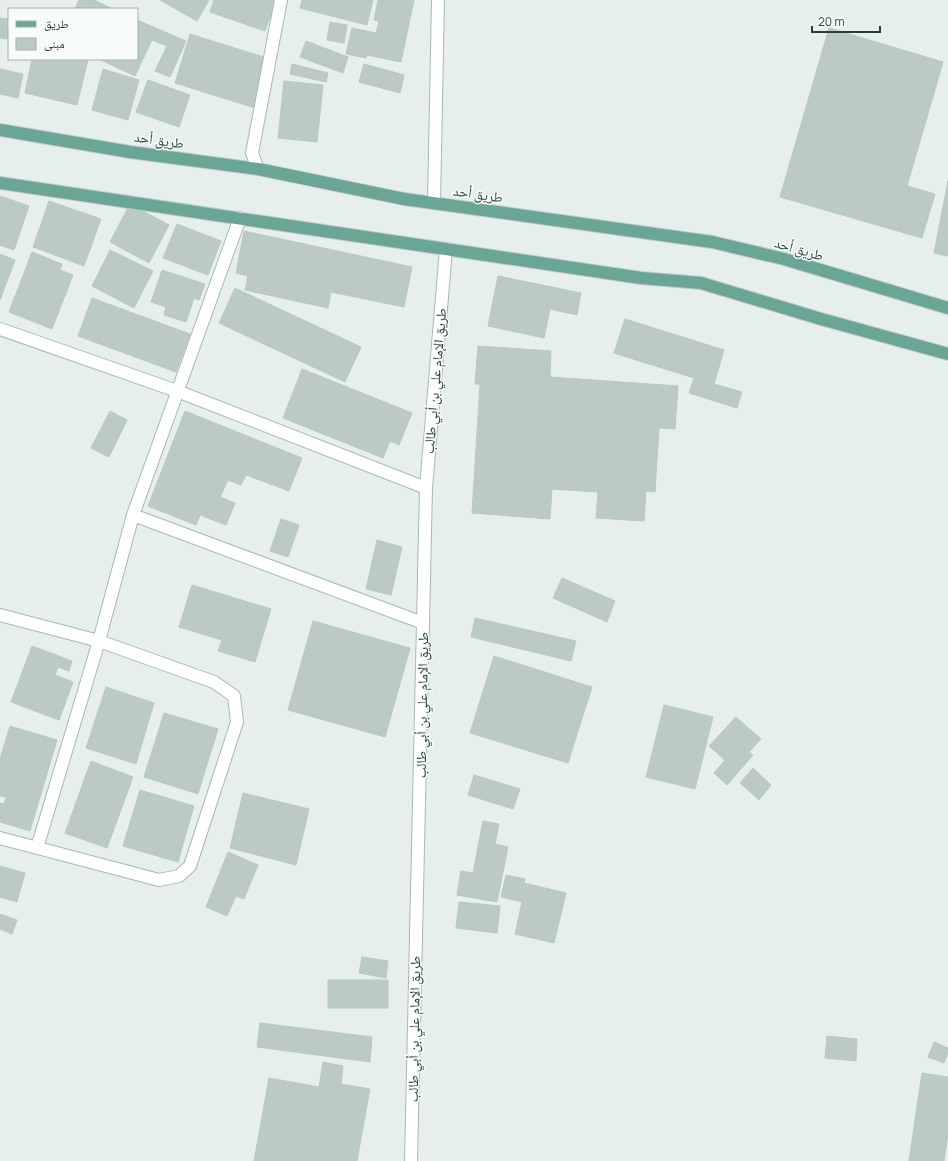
<svg xmlns="http://www.w3.org/2000/svg" width="948" height="1161" font-family="Manrope,'Noto Naskh Arabic',sans-serif">
<rect width="100%" height="100%" fill="#e6efeb"/>
<path fill="#bbcac4" stroke="#b8c9c2" d="M79,0H94L113,9H75Z
M160,0H209L197,21Z
M214,0H276L265,31L210,12Z
M302,0H373L367,25L300,8Z
M378,0H414L401,62L367,55L366,58L346,54L352,28L376,33L379,21L374,20Z
M0,18L9,19V39L0,38Z
M137,20L186,41L170,77L155,71L167,46L152,40L135,76L101,60V59H137Z
M330,22L347,25L344,43L327,40Z
M829,28L943,62L907,186L935,194L922,238L780,197Z
M190,34L270,59L255,108L175,83Z
M306,41L348,57L343,73L300,57Z
M32,59H88L77,105L25,93Z
M292,64L328,73L326,82L290,74Z
M364,64L404,75L400,93L359,82Z
M0,69L23,74L18,98L0,94Z
M103,69L139,80L128,120L92,110Z
M148,80L190,95L179,127L136,112Z
M284,81L323,85L317,142L278,138Z
M948,181V256L934,253Z
M0,196L29,206L14,250L0,245Z
M49,201L101,219L84,266L33,247Z
M130,204L169,225L149,263L110,242Z
M177,224L221,241L208,275L163,258Z
M244,231L412,267L404,307L331,292L328,308L245,290L248,276L236,273Z
M110,250L153,271L134,308L92,286Z
M32,252L62,264L60,270L73,275L52,329L9,312Z
M0,254L15,260L0,300Z
M162,270L205,284L199,300L194,298L186,322L164,315L166,307L151,302Z
M498,276L581,293L577,315L550,309L544,338L488,326Z
M235,288L361,347L345,382L219,323Z
M92,298L190,334L176,372L78,336Z
M625,319L724,350L714,384L742,392L737,408L689,393L694,378L614,353Z
M478,346L551,351L550,377L678,386L675,429L659,428L655,492L646,491L644,521L596,518L598,492L552,489L550,519L472,513L480,384H475Z
M302,369L412,413L399,445L390,441L383,458L283,418Z
M110,411L127,420L109,457L91,448Z
M185,411L302,458L289,491L246,475L241,485L228,480L220,497L235,503L226,525L200,515L196,525L148,506Z
M281,519L299,525L288,557L270,551Z
M377,540L402,547L391,595L366,589Z
M562,578L615,601L607,622L553,598Z
M192,585L271,609L255,662L218,651L222,640L179,627Z
M475,618L576,641L571,661L471,637Z
M313,621L410,648L385,737L288,710Z
M32,646L72,661L69,671L58,667L55,675L73,682L59,720L11,702Z
M494,656L592,687L568,763L470,733Z
M106,687L154,703L136,764L86,748Z
M664,705L713,717L695,789L646,777Z
M164,713L218,729L198,794L144,777Z
M736,717L761,739L749,752L753,755L727,785L714,773L725,760L709,746Z
M10,726L57,740L30,831L0,822V803L4,804L6,797L0,796V759Z
M91,761L133,777L107,848L65,833Z
M753,768L771,785L759,800L740,783Z
M474,775L520,789L513,809L468,795Z
M140,790L194,806L178,862L123,846Z
M243,793L309,809L296,865L230,848Z
M483,821L499,824L495,844L508,847L497,902L457,895L461,871L473,873Z
M228,852L258,865L244,899L236,896L227,916L206,907Z
M0,866L25,873L17,902L0,897Z
M506,875L525,879L524,883L566,893L554,943L515,934L522,902L501,897Z
M459,902L500,906L497,933L456,928Z
M0,914L17,920L12,934L0,929Z
M362,957L388,961L386,978L359,973Z
M328,980H388V1008H328Z
M260,1023L372,1037L370,1062L257,1047Z
M827,1036L857,1039L856,1061L825,1058Z
M934,1042L948,1048V1052L944,1063L928,1057Z
M323,1062L343,1066L341,1084L370,1089L357,1161H254L269,1078L319,1087Z
M922,1073L948,1077V1134L944,1161H909Z"/>
<g fill="none" stroke-linecap="round" stroke-linejoin="round">
<defs>
<path id="minor" d="M258,169L252,153L281,0
M0,329L177,391L426,488
M133,515L423,623
M0,615L99,641L214,682L234,696L237,722L190,866L179,876L159,880L0,838
M37,848L99,641L133,515L240,218
M411,1161L426,488L446,249"/>
<path id="tertiary" d="M434,203L438,0"/>
<path id="primary" d="M0,130L130,152L258,169L404,199L712,242L784,259L948,308
M0,183L641,278L701,283L821,319L948,354"/>
</defs>
<use href="#minor" stroke="#a8b8b2" stroke-width="14"/>
<use href="#tertiary" stroke="#a8b8b2" stroke-width="14"/>
<use href="#primary" stroke="#c2cac8" stroke-width="14"/>
<use href="#minor" stroke="#fff" stroke-width="12"/>
<use href="#tertiary" stroke="#fff" stroke-width="12"/>
<use href="#primary" stroke="#6aa596" stroke-width="12"/>
</g>
<g text-anchor="middle" stroke-width="3" stroke-linejoin="round" paint-order="stroke">
<g font-size="14" fill="#24423a" stroke="#f7fbf9">
<text transform="translate(159 140) rotate(8)" y="5">طريق أحد</text>
<text transform="translate(478 194) rotate(8)" y="5">طريق أحد</text>
<text transform="translate(799 249) rotate(16)" y="5">طريق أحد</text>
<text transform="translate(435 381) rotate(-85)" y="5">طريق الإمام علي بن أبي طالب</text>
<text transform="translate(422 705) rotate(-89)" y="5">طريق الإمام علي بن أبي طالب</text>
<text transform="translate(414 1029) rotate(-89)" y="5">طريق الإمام علي بن أبي طالب</text>
</g>
</g>
<rect x="8" y="8" width="130" height="52" fill="#f7fbf9" stroke="#a3b1ad"/>
<rect x="16" y="21" width="20" height="6" fill="#6aa596" stroke="#a3b1ad"/>
<text x="44" y="28" font-size="12" fill="#24423a">طريق</text>
<rect x="16" y="38" width="20" height="12" fill="#bbcac4" stroke="#a3b1ad"/>
<text x="44" y="48" font-size="12" fill="#24423a">مبنى</text>
<path d="M812 26v6h68v-6" fill="none" stroke="#24423a" stroke-width="2"/>
<text x="818" y="26" font-size="12" fill="#24423a" stroke="#f7fbf9" stroke-width="3" paint-order="stroke">20 m</text>
</svg>
